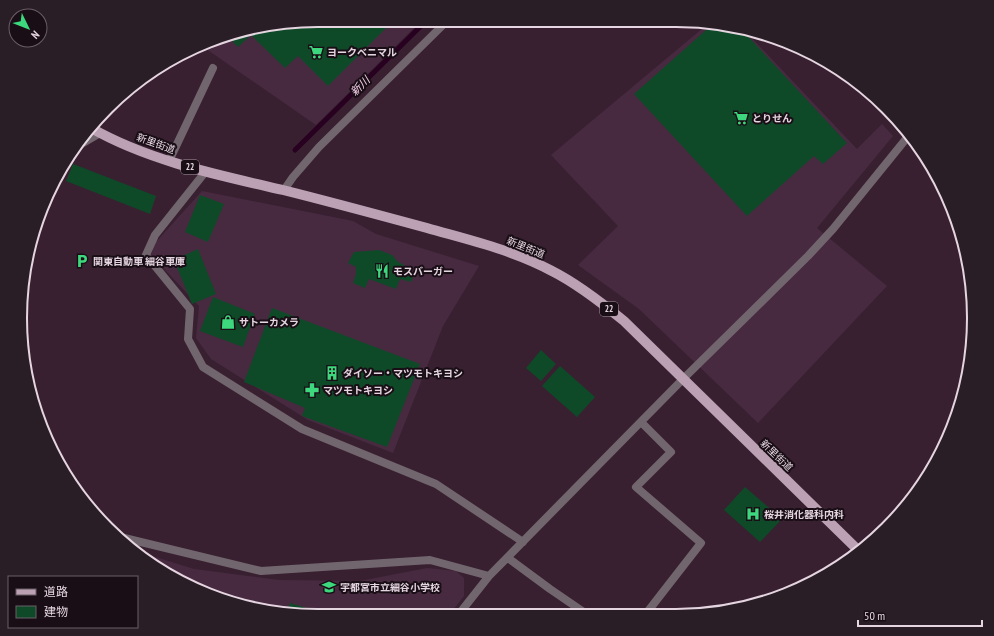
<svg xmlns="http://www.w3.org/2000/svg" width="994" height="636" font-family="'PT Sans Narrow','Noto Sans JP',sans-serif">
<rect width="100%" height="100%" fill="#382031"/>
<path fill="#472a40" d="M318,20L421,21L316,125L202,46L222,36Z
M709,23H715L746,32L857,149L882,124L893,136L817,228L887,286L758,423L639,309L578,265L618,226L551,155Z
M202,191L353,221L376,234L479,266L443,326L393,453L308,420L211,359L196,338L199,306L151,255L156,242Z
M136,551L194,569L279,580L360,581L427,568L456,571L464,578V596L450,614L279,613L204,593Z"/>
<g fill="none" stroke-linecap="round" stroke-linejoin="round">
<path stroke="#280020" stroke-width="5" d="M295,150L426,21"/>
</g>
<path fill="#0f4a28" d="M318,20H394L328,86L298,56L285,68L251,35L238,47L226,35Z
M714,23L743,31L847,143L823,164L814,156L747,216L634,94Z
M73,164L156,196L150,214L66,181Z
M200,195L224,204L208,242L185,232Z
M198,249L216,294L192,304L174,260Z
M379,250L392,255L398,262L404,265L403,269L414,274L411,282L400,279L396,289L369,279L365,288L353,283L356,274V267L348,263L354,252Z
M213,297L255,314L243,347L200,331Z
M272,308L420,364L387,447L302,416L305,408L244,382Z
M541,350L556,364L541,381L526,368Z
M560,366L595,397L577,417L542,386Z
M745,487L782,519L760,542L724,510Z
M830,565L835,569L818,579Z
M290,603L323,613V614H287Z"/>
<g fill="none" stroke-linecap="round" stroke-linejoin="round">
<path stroke="#72666e" stroke-width="8" d="M169,161L213,68
M206,171L155,235L146,255L190,309L188,339L203,367L302,429L436,484L523,542
M641,422L671,452L636,487L701,543L645,615
M116,536L261,571L430,560L489,576
M508,558L550,589L588,615
M459,614L489,576L683,379"/>
<path stroke="#72666e" stroke-width="8" d="M76,147L100,133
M284,190L293,177L319,147L447,21
M683,379L808,256L833,229L910,134"/>
<path stroke="#bba1b3" stroke-width="10" d="M91,128C149,161 218,175 283,190C331,202 379,215 427,228C469,240 513,250 552,271C578,284 602,303 624,321L860,552"/>
</g>
<defs>
<symbol id="supermarket-bare" viewBox="-9 -9 18 18"><path d="M-6-5.5h2.5l.6 2H6L4.5 2H-2.5L-4.4-4H-6ZM-1.5 3.2a1.3 1.3 0 1 0 .1 0ZM3 3.2a1.3 1.3 0 1 0 .1 0Z" fill="#3dd77d" stroke="#190e16" stroke-width="2.5" paint-order="stroke"/></symbol>
<symbol id="parking-bare" viewBox="-9 -9 18 18"><path d="M-3.5-5.5H1a3.5 3.5 0 0 1 0 7H-1V5.5H-3.5ZM-1-3.4V-.6H.8a1.4 1.4 0 0 0 0-2.8Z" fill="#3dd77d" stroke="#190e16" stroke-width="2.5" paint-order="stroke"/></symbol>
<symbol id="restaurant-bare" viewBox="-9 -9 18 18"><path d="M-5-6h1v4h1v-4h1v4h1v-4h1v5L-1.5 .5V6h-2V.5L-5-1ZM5-6V6H3V1.5H1.5Q1.5-4 5-6Z" fill="#3dd77d" stroke="#190e16" stroke-width="2.5" paint-order="stroke"/></symbol>
<symbol id="shop-bare" viewBox="-9 -9 18 18"><path d="M-5-2.5h2.3a2.7 3.5 0 0 1 5.4 0H5L5.5 6h-11ZM-1.5-2.5h3a1.5 2.3 0 0 0-3 0Z" fill="#3dd77d" stroke="#190e16" stroke-width="2.5" paint-order="stroke"/></symbol>
<symbol id="building-bare" viewBox="-9 -9 18 18"><path d="M-4-6H4V6H1V3H-1V6H-4ZM-2.5-4.3h1.7v1.8h-1.7ZM.8-4.3h1.7v1.8H.8ZM-2.5-1h1.7V.8h-1.7ZM.8-1h1.7V.8H.8Z" fill="#3dd77d" stroke="#190e16" stroke-width="2.5" paint-order="stroke"/></symbol>
<symbol id="pharmacy-bare" viewBox="-9 -9 18 18"><path d="M-2-6h4v4h4v4h-4v4h-4v-4h-4v-4h4Z" fill="#3dd77d" stroke="#190e16" stroke-width="2.5" paint-order="stroke"/></symbol>
<symbol id="hospital-bare" viewBox="-9 -9 18 18"><path d="M-5-5h3v3.5h4V-5h3V5h-3V1.5h-4V5h-3Z" fill="#3dd77d" stroke="#190e16" stroke-width="2.5" paint-order="stroke"/></symbol>
<symbol id="school-bare" viewBox="-9 -9 18 18"><path d="M0-5L7-2L0 1L-7-2ZM-4 1L0 2.5L4 1V4Q0 6-4 4Z" fill="#3dd77d" stroke="#190e16" stroke-width="2.5" paint-order="stroke"/></symbol>
</defs>
<g fill-rule="evenodd">
<use href="#supermarket-bare" x="306" y="42" width="20" height="20"/>
<use href="#supermarket-bare" x="731" y="108" width="20" height="20"/>
<use href="#parking-bare" x="72" y="251" width="20" height="20"/>
<use href="#restaurant-bare" x="372" y="261" width="20" height="20"/>
<use href="#shop-bare" x="218" y="312" width="20" height="20"/>
<use href="#building-bare" x="322" y="363" width="20" height="20"/>
<use href="#pharmacy-bare" x="302" y="380" width="20" height="20"/>
<use href="#hospital-bare" x="743" y="504" width="20" height="20"/>
<use href="#school-bare" x="319" y="577" width="20" height="20"/>
</g>
<g text-anchor="middle" stroke-width="4" stroke-linejoin="round" paint-order="stroke">
<g fill="#190e16" stroke="#a899a3" stroke-width="1">
<rect x="181" y="160" width="18" height="14" rx="3"/>
<rect x="600" y="302" width="18" height="14" rx="3"/>
</g>
<g font-size="9" font-weight="bold" fill="#e5d5e0">
<text x="190" y="170">22</text>
<text x="609" y="312">22</text>
</g>
<g font-size="10" font-weight="bold" fill="#e5d5e0" stroke="#190e16" text-anchor="start">
<text x="327" y="56">ヨークベニマル</text>
<text x="752" y="122">とりせん</text>
<text x="93" y="265">関東自動車 細谷車庫</text>
<text x="393" y="275">モスバーガー</text>
<text x="239" y="326">サトーカメラ</text>
<text x="343" y="377">ダイソー・マツモトキヨシ</text>
<text x="323" y="394">マツモトキヨシ</text>
<text x="764" y="518">桜井消化器科内科</text>
<text x="340" y="591">宇都宮市立細谷小学校</text>
</g>
<g font-size="10" fill="#e5d5e0" stroke="#190e16">
<text transform="translate(156 143) rotate(20)" y="4">新里街道</text>
<text transform="translate(526 247) rotate(22)" y="4">新里街道</text>
<text transform="translate(777 455) rotate(44)" y="4">新里街道</text>
</g>
<g font-size="11" font-style="italic" fill="#f4cee8" stroke="#190e16">
<text transform="translate(360 86) rotate(-45)" y="4">新川</text>
</g>
</g>
<path d="M0 0H994V636H0ZM318 27H676A291 291 0 0 1 967 318V318A291 291 0 0 1 676 609H318A291 291 0 0 1 27 318V318A291 291 0 0 1 318 27Z" fill="#291e26" fill-rule="evenodd"/>
<path fill="none" stroke="#e5d5e0" stroke-width="2" d="M318 27H676A291 291 0 0 1 967 318V318A291 291 0 0 1 676 609H318A291 291 0 0 1 27 318V318A291 291 0 0 1 318 27Z"/>
<rect x="8" y="576" width="130" height="52" fill="#190e16" stroke="#6b5e67"/>
<rect x="16" y="589" width="20" height="6" fill="#bba1b3" stroke="#6b5e67"/>
<text x="44" y="596" font-size="12" fill="#e5d5e0">道路</text>
<rect x="16" y="606" width="20" height="12" fill="#0f4a28" stroke="#6b5e67"/>
<text x="44" y="616" font-size="12" fill="#e5d5e0">建物</text>
<g transform="translate(28 28) rotate(133)"><circle r="19" fill="#190e16" stroke="#6b5e67"/>
<path d="M0-3L7 15L0 10L-7 15Z" fill="#3dd77d"/>
<text y="-6" font-size="11" font-weight="bold" text-anchor="middle" fill="#e5d5e0">N</text>
</g>
<path d="M858 620v6h124v-6" fill="none" stroke="#e5d5e0" stroke-width="2"/>
<text x="864" y="620" font-size="12" fill="#e5d5e0" stroke="#190e16" stroke-width="3" paint-order="stroke">50 m</text>
</svg>
